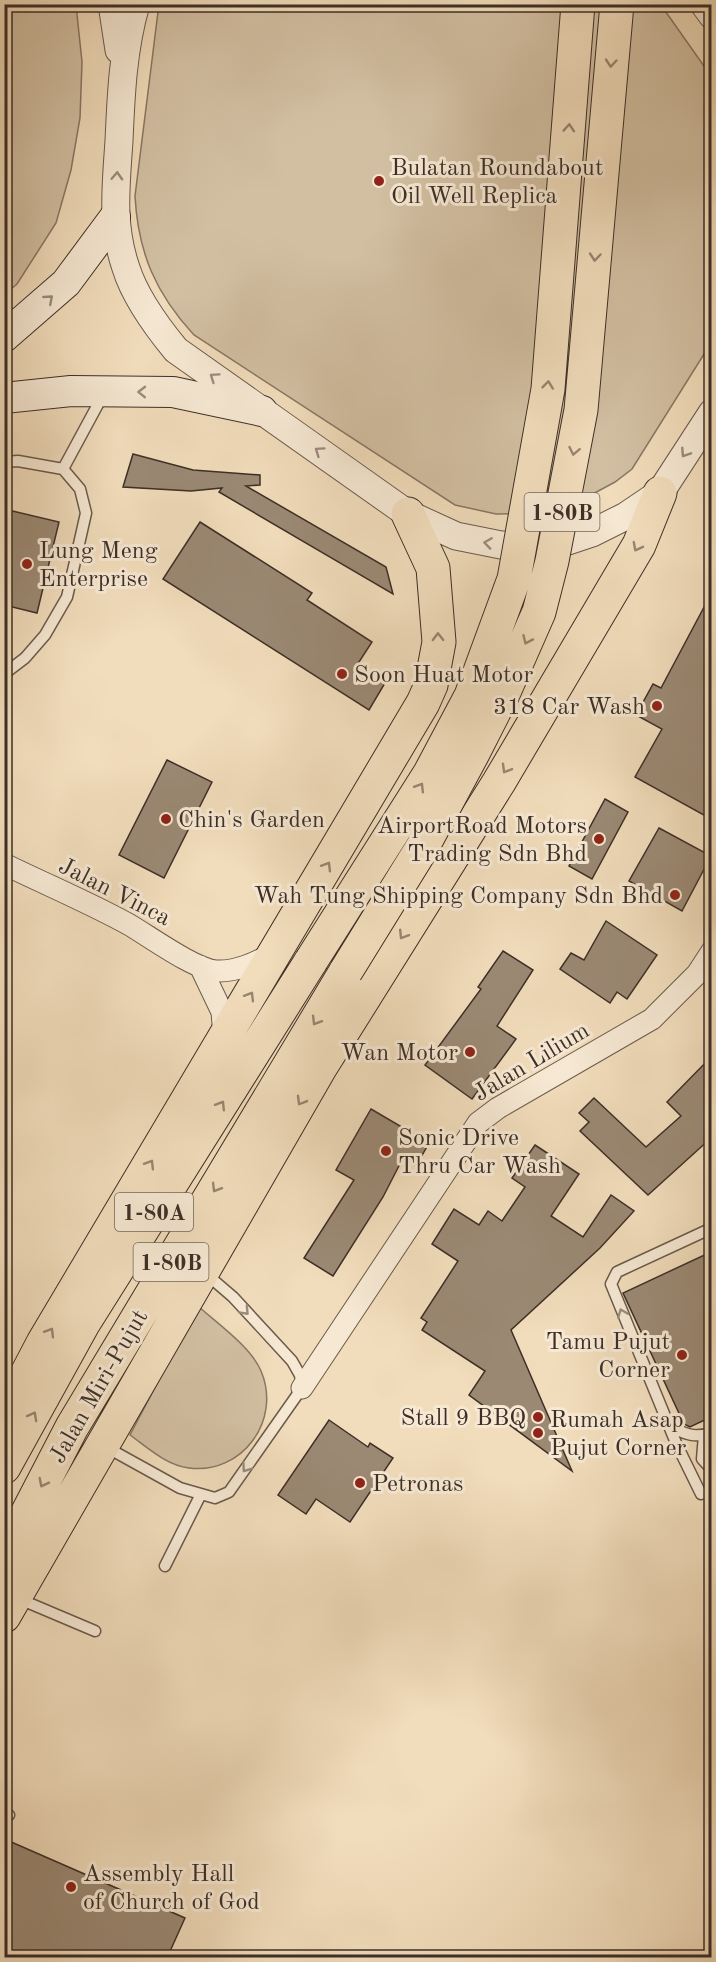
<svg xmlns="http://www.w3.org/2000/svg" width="716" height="1962" font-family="'Old Standard TT',serif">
<rect width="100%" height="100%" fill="#f1dcbb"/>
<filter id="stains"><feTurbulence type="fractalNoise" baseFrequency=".00333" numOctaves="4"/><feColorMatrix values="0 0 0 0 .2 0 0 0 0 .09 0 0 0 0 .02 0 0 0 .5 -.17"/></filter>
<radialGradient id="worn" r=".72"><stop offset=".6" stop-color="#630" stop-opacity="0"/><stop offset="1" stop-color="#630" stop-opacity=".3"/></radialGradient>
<path fill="#d2bfa2" stroke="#887764" stroke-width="1.5" d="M5,4L76,5L82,62L80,118L71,170L56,223L17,284L5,294Z
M159,4L661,5L711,76V343L632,469L615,482L578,502L538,513L496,514L455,505L194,335C156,294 138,253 135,196Z
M198,1306C218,1324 251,1347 261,1371C282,1420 242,1475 189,1468C166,1465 148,1448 130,1435Z"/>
<path fill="#9b8974" stroke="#3d2f27" stroke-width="1.5" d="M133,454L193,470L260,475V485L246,486L386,567L393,594L219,492L222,488L191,491L123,487Z
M4,509L59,522L37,613L4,605Z
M200,522L312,593L307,600L372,642L357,665L385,683L369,710L163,579Z
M711,594V819L635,777L662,729L636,715L653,684L661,688Z
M167,760L212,782L164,878L119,855Z
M605,799L628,812L592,879L569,866Z
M659,828L711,856L682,911L629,881Z
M606,921L657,955L627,999L617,992L610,1003L560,969L571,953L584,960Z
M503,951L533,970L497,1026L516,1039L472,1099L425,1065L481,989L478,987Z
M711,1057V1138L648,1195L580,1131L589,1122L579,1113L594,1098L646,1147L681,1116L667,1102Z
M371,1109L429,1143L416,1166L403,1158L383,1197L333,1276L304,1258L354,1180L336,1170Z
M535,1145L579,1174L551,1216L583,1237L611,1195L634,1211L600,1248L511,1330L572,1471L469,1395L485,1371L422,1330L427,1322L421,1318L458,1261L432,1244L454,1209L479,1225L488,1211L502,1221L525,1187L512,1178Z
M711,1252V1417L690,1427L684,1424L623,1293Z
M329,1420L368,1447L370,1443L393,1458L350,1522L316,1499L306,1514L278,1495Z
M9,1841L185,1918L167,1958H4V1852Z"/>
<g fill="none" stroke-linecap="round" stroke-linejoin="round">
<defs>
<path id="service" d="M4,462L18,461L63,469
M4,674L25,658L45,635L67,597L86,513L80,489L63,469L103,395
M712,1228L617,1272L611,1284L676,1443L701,1494L712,1491
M669,1425C683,1434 696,1439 712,1432
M704,1435L702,1459L712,1470
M106,1447L180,1488L215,1498L229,1492L302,1388L300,1375L292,1361L233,1297L205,1273
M165,1566L201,1494
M17,1598L95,1631
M4,1814L9,1815"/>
<path id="minor" d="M4,864C45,884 88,902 128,924C149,936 194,969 216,971C236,972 255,963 272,954
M200,966L222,1012L224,1036
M302,1388L478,1123L498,1108L652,1019L697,974L712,951"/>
<path id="tertiary" d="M112,4L119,50
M136,4C123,49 121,94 119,141C116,185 111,225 126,268C135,297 157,327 176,350L408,514L456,536L501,545H542L568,541L592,533L626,516L660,493L712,413
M704,4L712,15"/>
<path id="secondary" d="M4,337L66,283L115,217
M4,398L71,391L173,392L262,411"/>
<path id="trunk" d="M4,1421L21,1385L43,1343L423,703L431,685L439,642L433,568L408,514
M4,1467L83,1324L311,961
M4,1558L72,1427L346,971
M4,1616L320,1068L499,782L639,545L660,493"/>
</defs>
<use href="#service" stroke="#6a5a4c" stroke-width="13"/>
<use href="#minor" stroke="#6a5a4c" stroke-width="23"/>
<use href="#tertiary" stroke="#6a5a4c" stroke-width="29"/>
<use href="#secondary" stroke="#3d2f27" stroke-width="32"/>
<use href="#trunk" stroke="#3d2f27" stroke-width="35"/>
<use href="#service" stroke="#f6e8d3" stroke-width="10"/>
<use href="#minor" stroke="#f6e8d3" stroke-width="21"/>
<use href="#tertiary" stroke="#f6e8d3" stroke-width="27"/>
<use href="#secondary" stroke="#f6e8d3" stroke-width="30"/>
<use href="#trunk" stroke="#f1dcbb" stroke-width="33"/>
<defs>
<path id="trunk-bridge" d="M311,961L430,773L471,696L514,579L548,389L578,4
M346,971L422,848L472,755L503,694L539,612L552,561L581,410L617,4"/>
</defs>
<use href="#trunk-bridge" stroke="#3d2f27" stroke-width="35" stroke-linecap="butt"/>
<use href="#trunk-bridge" stroke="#f1dcbb" stroke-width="33"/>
</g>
<defs><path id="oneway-chevron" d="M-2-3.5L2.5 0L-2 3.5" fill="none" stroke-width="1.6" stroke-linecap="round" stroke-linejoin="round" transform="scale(1.5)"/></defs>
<g stroke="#978671">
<use href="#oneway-chevron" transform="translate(611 63) rotate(95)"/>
<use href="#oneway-chevron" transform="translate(569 128) rotate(-86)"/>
<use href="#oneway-chevron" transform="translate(595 257) rotate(95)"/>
<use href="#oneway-chevron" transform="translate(548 385) rotate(-84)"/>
<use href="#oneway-chevron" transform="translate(574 451) rotate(101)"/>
<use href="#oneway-chevron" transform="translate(637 547) rotate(118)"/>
<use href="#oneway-chevron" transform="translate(438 637) rotate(-91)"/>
<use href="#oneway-chevron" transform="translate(527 640) rotate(114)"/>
<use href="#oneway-chevron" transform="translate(506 769) rotate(120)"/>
<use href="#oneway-chevron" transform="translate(420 787) rotate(-58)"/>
<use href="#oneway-chevron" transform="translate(327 866) rotate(-59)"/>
<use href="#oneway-chevron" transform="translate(403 935) rotate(122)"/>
<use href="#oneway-chevron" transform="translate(250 996) rotate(-59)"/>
<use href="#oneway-chevron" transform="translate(316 1021) rotate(121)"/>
<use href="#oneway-chevron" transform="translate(301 1101) rotate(120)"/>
<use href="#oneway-chevron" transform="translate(221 1105) rotate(-58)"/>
<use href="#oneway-chevron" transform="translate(150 1164) rotate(-59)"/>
<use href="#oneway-chevron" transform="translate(216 1188) rotate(121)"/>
<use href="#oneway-chevron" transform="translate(50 1332) rotate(-59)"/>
<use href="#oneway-chevron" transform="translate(33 1416) rotate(-61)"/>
<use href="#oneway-chevron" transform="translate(43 1483) rotate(117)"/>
</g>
<g stroke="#9a8c7d">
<use href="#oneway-chevron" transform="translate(117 176) rotate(-87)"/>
<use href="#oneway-chevron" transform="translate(49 299) rotate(-41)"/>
<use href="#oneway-chevron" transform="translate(214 377) rotate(-145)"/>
<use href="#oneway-chevron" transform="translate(142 392) rotate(-179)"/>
<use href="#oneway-chevron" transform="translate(319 451) rotate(-145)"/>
<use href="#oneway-chevron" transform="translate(685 453) rotate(123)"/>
<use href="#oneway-chevron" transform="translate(488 543) rotate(-172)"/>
<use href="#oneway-chevron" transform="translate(245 1311) rotate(47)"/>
<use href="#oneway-chevron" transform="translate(622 1313) rotate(-112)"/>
<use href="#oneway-chevron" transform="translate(246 1468) rotate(125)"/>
</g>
<g fill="#8f2418" stroke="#f6e8d3" stroke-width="2">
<circle cx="379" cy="181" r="6"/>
<circle cx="27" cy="564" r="6"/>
<circle cx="342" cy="674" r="6"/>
<circle cx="657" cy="706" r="6"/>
<circle cx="166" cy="819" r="6"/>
<circle cx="599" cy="839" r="6"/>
<circle cx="675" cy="895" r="6"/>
<circle cx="470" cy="1052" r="6"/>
<circle cx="386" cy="1151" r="6"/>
<circle cx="682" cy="1355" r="6"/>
<circle cx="538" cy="1417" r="6"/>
<circle cx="538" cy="1433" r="6"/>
<circle cx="360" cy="1483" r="6"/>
<circle cx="71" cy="1887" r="6"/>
</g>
<g text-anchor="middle" stroke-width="6" stroke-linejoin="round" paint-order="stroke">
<g fill="#f6e8d3" stroke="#74665b" stroke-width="1.5">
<rect x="524.5" y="493" width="75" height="38" rx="4.5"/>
<rect x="115" y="1193" width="78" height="38" rx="4.5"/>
<rect x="133.5" y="1243" width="75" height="38" rx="4.5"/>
</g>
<g font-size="22" font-weight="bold" fill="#3d2f27">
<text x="562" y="520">1-80B</text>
<text x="154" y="1220">1-80A</text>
<text x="171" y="1270">1-80B</text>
</g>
<g font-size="24" fill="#3d2f27" stroke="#f6e8d3" text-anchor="start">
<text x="391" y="175">Bulatan Roundabout<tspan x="391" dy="28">Oil Well Replica</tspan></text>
<text x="39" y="558">Lung Meng<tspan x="39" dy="28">Enterprise</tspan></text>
<text x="354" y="682">Soon Huat Motor</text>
<text x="645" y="714" text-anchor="end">318 Car Wash</text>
<text x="178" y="827">Chin's Garden</text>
<text x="587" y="833" text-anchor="end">AirportRoad Motors<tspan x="587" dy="28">Trading Sdn Bhd</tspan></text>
<text x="663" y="903" text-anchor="end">Wah Tung Shipping Company Sdn Bhd</text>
<text x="458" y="1060" text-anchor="end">Wan Motor</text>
<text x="398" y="1145">Sonic Drive<tspan x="398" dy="28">Thru Car Wash</tspan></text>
<text x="670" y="1349" text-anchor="end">Tamu Pujut<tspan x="670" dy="28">Corner</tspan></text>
<text x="526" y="1425" text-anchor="end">Stall 9 BBQ</text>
<text x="550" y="1427">Rumah Asap<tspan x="550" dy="28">Pujut Corner</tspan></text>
<text x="372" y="1491">Petronas</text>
<text x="83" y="1881">Assembly Hall<tspan x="83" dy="28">of Church of God</tspan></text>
</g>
<g font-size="24" fill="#3d2f27" stroke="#f6e8d3">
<text transform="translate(115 891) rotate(27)" y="8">Jalan Vinca</text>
<text transform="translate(531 1061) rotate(-31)" y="8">Jalan Lilium</text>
<text transform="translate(98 1386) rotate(-60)" y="8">Jalan Miri-Pujut</text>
</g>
</g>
<rect width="716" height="1962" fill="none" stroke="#f1dcbb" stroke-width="24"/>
<rect x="6" y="6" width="704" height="1950" fill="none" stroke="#3d2f27" stroke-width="3"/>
<rect x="12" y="12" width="692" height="1938" fill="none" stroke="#3d2f27" stroke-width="1.5"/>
<rect width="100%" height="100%" filter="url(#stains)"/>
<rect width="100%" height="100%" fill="url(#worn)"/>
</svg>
